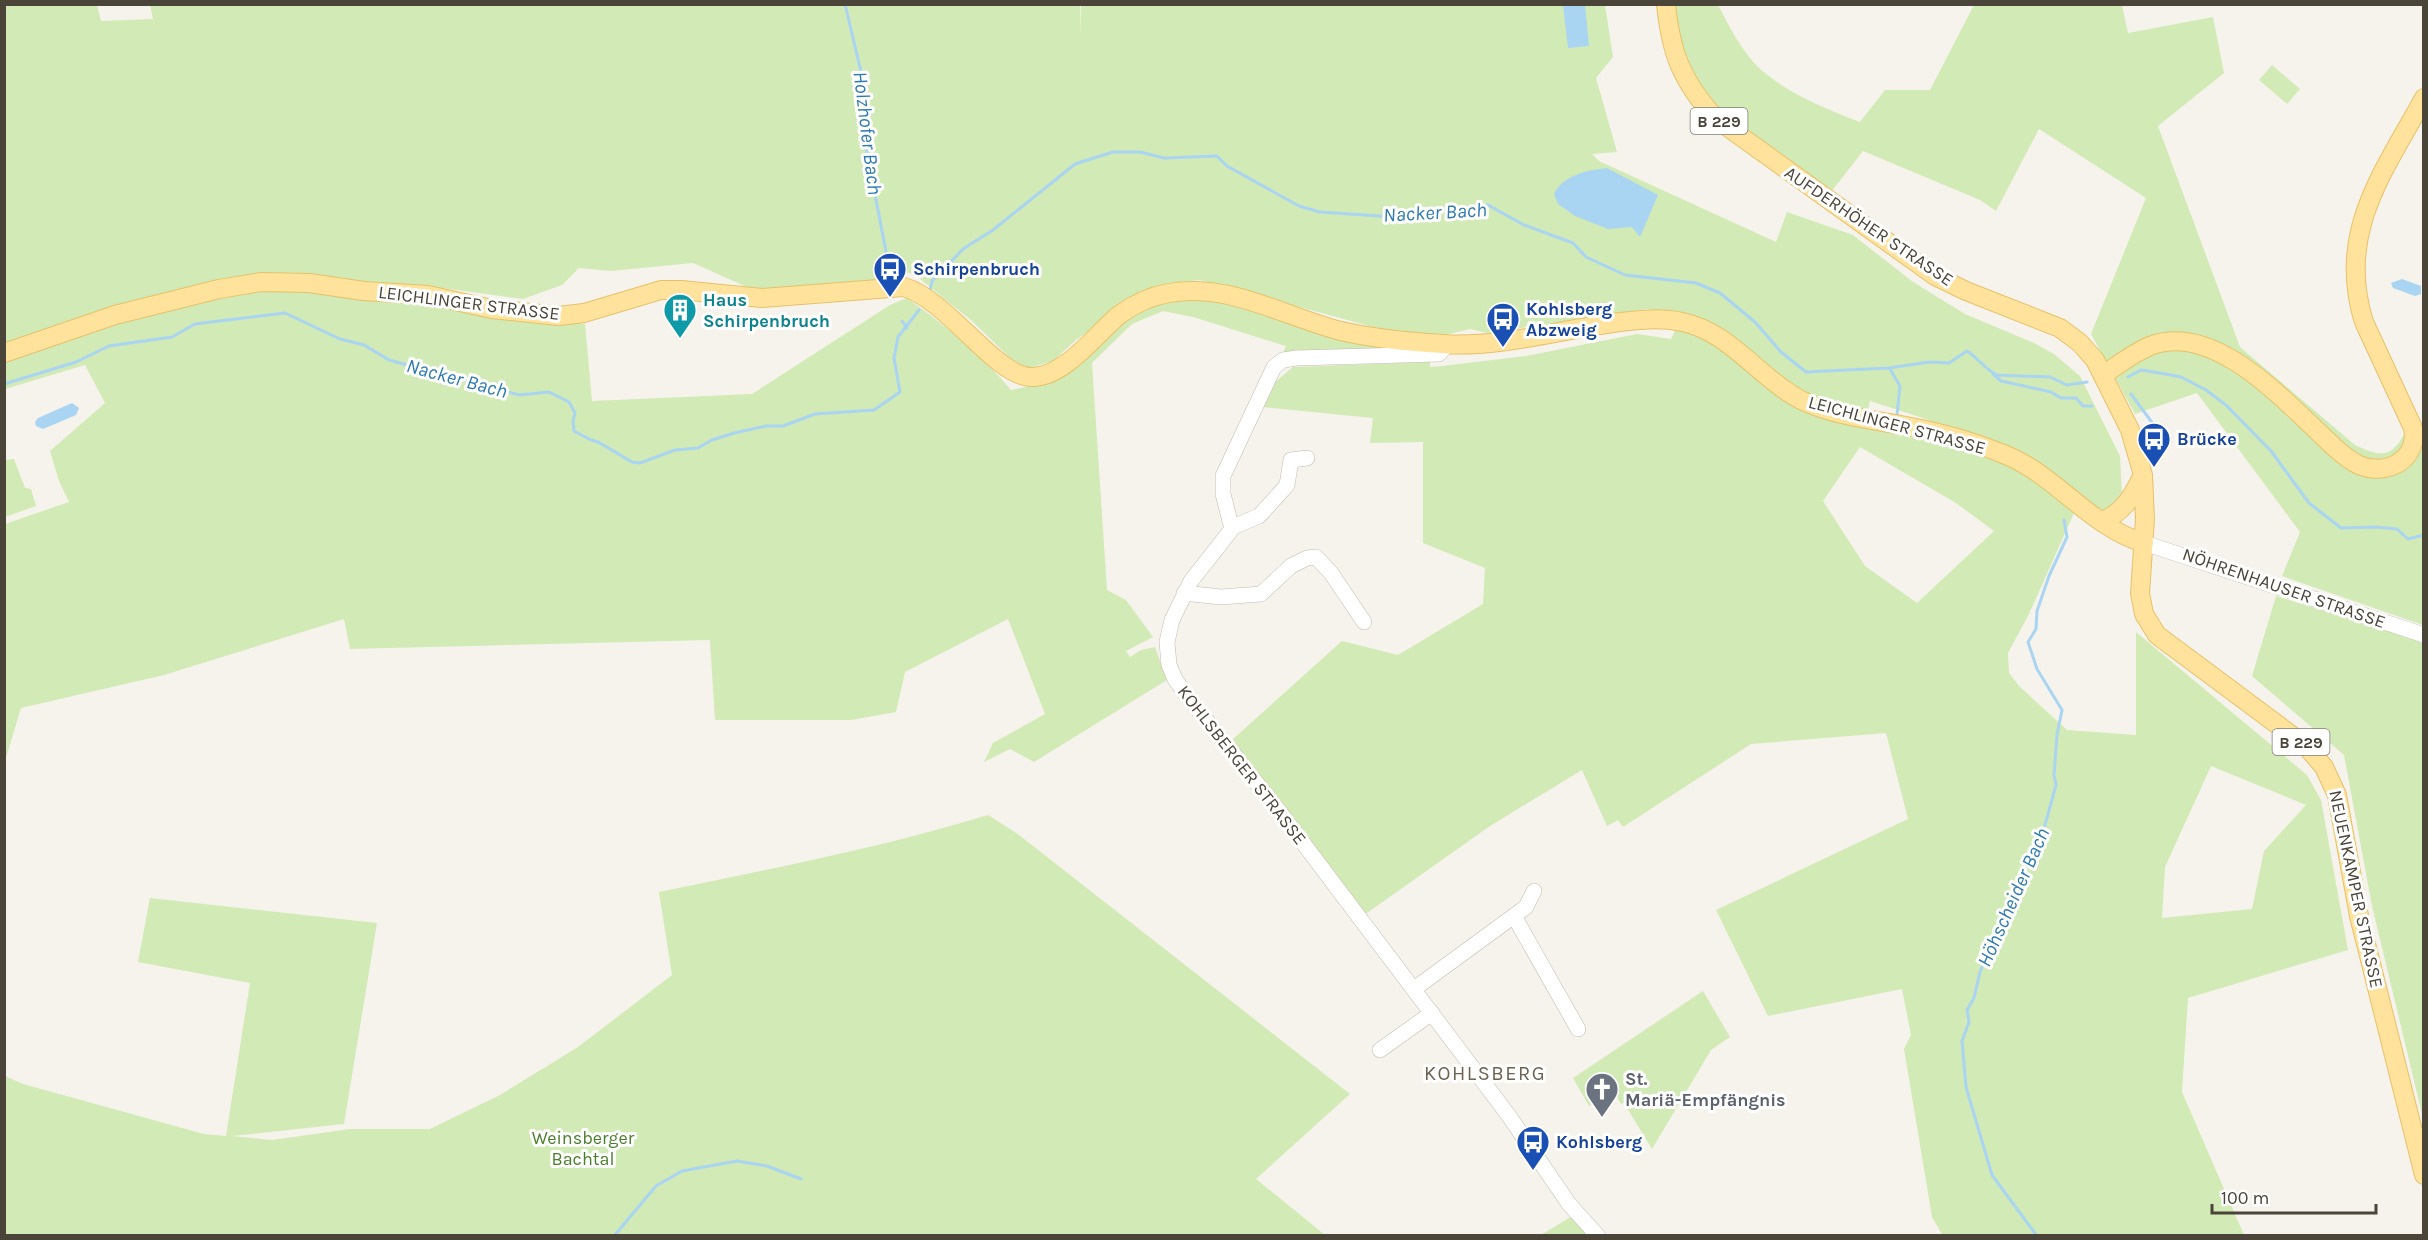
<svg xmlns="http://www.w3.org/2000/svg" width="2428" height="1240" font-family="Karla,sans-serif">
<rect width="100%" height="100%" fill="#f6f3ec"/>
<path fill="#d2eab5" fill-rule="evenodd" d="M150,4H1080V35L1081,5H1605L1613,57L1596,78L1617,152L1592,154L1599,161L1776,242L1787,212L1853,235L1913,282L1965,314L2034,343L2054,354L2080,376L2120,456L2122,495L2112,509L2101,510L2043,464L2000,443L1870,401L1864,428L1927,441L2002,462L2027,473L2074,513L2029,614L2008,653L2009,673L2019,686L2067,730L2136,735V632L2307,775L2321,800L2348,950L2188,998L2182,1092L2244,1235L1943,1236L1932,1217L1904,1049L1911,1035L1902,989L1768,1016L1716,910L1908,819L1886,733L1751,744L1623,827L1618,820L1607,826L1582,770L1490,826L1364,915L1232,740L1342,641L1398,655L1483,604L1485,568L1423,543V442L1370,443L1373,418L1263,407L1274,383L1293,367L1430,362V367L1442,366L1526,356L1637,334L1671,339L1683,313L1646,309L1488,333L1470,329L1445,335L1406,336L1200,280L1169,283L1141,295L1076,340L1053,361L1029,368L1011,359L972,321L914,274L878,266L881,279L758,292L693,263L611,271L579,268L562,285L523,299L427,286L429,304L585,324L592,401L752,394L890,305L907,298C944,325 982,355 1011,390L1051,381L1114,328L1146,307L1180,298L1211,297L1309,330L1387,348L1283,353L1286,346L1193,317L1163,311L1132,324L1092,363L1107,590L1126,600L1153,637L1126,651L1130,657L1141,650L1155,647L1167,680L1034,762L1010,749L984,762L993,743L1045,714L1008,619L905,672L896,712L851,720H715L710,640L350,649L344,619L164,675L21,708L5,761V524L69,502L59,481L50,451L105,403L85,365L5,389V5H97L101,21L153,19ZM1860,447L1956,503L1994,531L1917,603L1865,566L1823,501ZM2211,766L2306,805L2264,851L2252,909L2162,918L2165,867Z
M1673,5H1718C1730,28 1744,56 1765,73C1793,96 1827,109 1860,122L1885,90H1930L1974,5H2122L2128,33L2213,17L2224,73L2158,126L2240,347L2355,445C2377,455 2390,460 2403,436L2423,432V625L2282,576L2300,532L2197,393L2135,414L2091,334L2146,198L2039,129L1996,211L1980,200L1863,151L1831,192C1787,161 1704,114 1684,63C1677,46 1676,23 1673,5Z
M2272,65L2300,89L2287,104L2259,80Z
M14,459L25,488L31,489L36,506L5,517V460Z
M2276,596L2423,641V1118L2372,906L2344,755L2252,676Z
M988,815L1019,835L1350,1094L1256,1179L1325,1235H5V1076L23,1084L204,1134L226,1136L250,983L138,962L150,898L377,923L344,1124L232,1136L272,1140L350,1129H430L500,1095L578,1047L672,975L659,892C769,869 880,848 988,815Z
M1703,991L1730,1037L1711,1050L1652,1149L1624,1103L1621,1104L1613,1090L1589,1106L1573,1078Z
M1574,1215L1593,1236H1539Z"/>
<path fill="#a9d4f2" d="M1563,5H1585L1589,46L1568,48Z
M1607,168L1658,195L1640,237L1632,227L1608,229L1575,216L1558,204L1554,194C1563,175 1588,170 1607,168Z
M2402,279L2421,286V294L2415,296L2393,288L2391,283Z
M72,403L79,408L76,415L43,429L36,426L35,422L38,418Z"/>
<g fill="none" stroke-linecap="round" stroke-linejoin="round">
<path stroke="#a9d4f2" stroke-width="3" d="M845,4L861,72L866,148L888,262
M890,271L891,277
M930,290L932,281L963,249L993,230L1075,164L1113,152H1140L1164,158L1217,156L1227,166L1299,206L1320,212L1394,217L1488,205L1524,225L1573,243L1586,257L1625,275L1696,283L1720,293L1755,322L1781,352L1806,372L1889,368L1929,362L1949,363L1967,351C1978,358 1986,370 1997,375L2050,377L2067,385L2087,382
M902,321L907,328
M1890,369L1900,386L1897,415
M1993,374L2001,381L2051,392L2061,398H2076L2083,406H2092
M2128,377L2141,370L2160,373L2181,377L2206,390L2226,405L2271,451L2309,503L2341,528L2375,527L2397,529L2408,539L2424,535
M4,384L76,362L109,346L172,337L195,324L285,313L340,339L364,345L389,360L519,395L549,392L569,402L575,413L573,421L574,431L591,440L598,442L632,462L640,463L675,450L698,448L712,440L734,433L766,426H783L815,414L874,410L900,392L894,358L898,337L919,310
M2131,394L2159,432
M614,1236L656,1186L682,1171L737,1161L767,1166L801,1179
M2037,1236L1992,1175L1966,1087L1962,1041L1969,1022L1967,1010L1974,998L1980,972L2022,874L2042,836L2056,785L2054,775L2057,735L2062,710L2037,669L2028,642L2036,629L2037,611L2049,576L2067,537L2064,520"/>
<defs>
<path id="minor" d="M1447,345L1439,354L1297,358L1283,360L1274,367L1223,476V494L1232,529L1191,581L1172,620L1167,642L1169,665L1175,679L1184,692L1279,811L1509,1116L1569,1204L1598,1236
M1233,527L1259,516L1280,493L1287,485L1291,460L1307,458
M2144,543L2424,635
M1184,593L1221,597L1261,594L1291,566L1307,558L1316,557L1331,573L1364,622
M1514,916L1578,1029
M1414,989L1526,907L1534,891
M1380,1050L1432,1013"/>
<path id="major" d="M1666,4C1671,54 1682,81 1715,118L1935,276L1966,291L2060,328L2080,343L2095,360L2130,430L2143,475L2145,519L2140,593L2144,614L2157,635L2306,746L2324,767L2337,795L2359,916L2424,1175
M4,353L115,315L219,289L261,282L309,283L364,291L428,295L492,309L559,316L584,313L661,290H681L762,298L904,287C948,300 995,376 1031,377C1064,378 1096,334 1119,315C1134,304 1151,296 1169,293C1228,282 1285,317 1341,331C1375,339 1409,342 1443,344C1500,348 1558,330 1613,323C1636,320 1659,317 1682,322C1729,331 1759,378 1801,400C1832,415 1867,419 1901,425C1936,431 1973,441 2006,455C2057,476 2090,527 2144,543
M2103,375C2118,365 2133,353 2150,346C2208,323 2272,388 2310,424C2325,438 2341,456 2359,465C2387,477 2419,459 2413,428L2364,322C2336,233 2383,173 2424,98
M2101,521C2123,514 2133,495 2143,475"/>
</defs>
<use href="#minor" stroke="#c2bbae" stroke-width="16"/>
<use href="#major" stroke="#e6c16a" stroke-width="20"/>
<use href="#minor" stroke="#fff" stroke-width="15"/>
<use href="#major" stroke="#ffe39c" stroke-width="18"/>
</g>
<defs>
<symbol id="bus-pin" viewBox="-11 -11 22 30"><path d="M0 17L-7.5 6A9.5 9.5 0 1 1 7.5 6Z" fill="#1a4fb4" stroke="#fff"/><path d="M-5-6H5V4H4V6H2V4H-2V6H-4V4H-5ZM-3.5-4V0h7V-4ZM-3.5 1.2v1.5H-2V1.2ZM2 1.2v1.5H3.5V1.2Z" fill="#fff"/></symbol>
<symbol id="building-pin" viewBox="-11 -11 22 30"><path d="M0 17L-7.5 6A9.5 9.5 0 1 1 7.5 6Z" fill="#0f9aa8" stroke="#fff"/><path d="M-4-6H4V6H1V3H-1V6H-4ZM-2.5-4.3h1.7v1.8h-1.7ZM.8-4.3h1.7v1.8H.8ZM-2.5-1h1.7V.8h-1.7ZM.8-1h1.7V.8H.8Z" fill="#fff"/></symbol>
<symbol id="church-pin" viewBox="-11 -11 22 30"><path d="M0 17L-7.5 6A9.5 9.5 0 1 1 7.5 6Z" fill="#6b7280" stroke="#fff"/><path d="M-1.2-6h2.4v3.5h3.3v2.4h-3.3V6h-2.4V-.1h-3.3v-2.4h3.3Z" fill="#fff"/></symbol>
</defs>
<g fill-rule="evenodd">
<use href="#bus-pin" x="871" y="250" width="38" height="52"/>
<use href="#building-pin" x="661" y="291" width="38" height="52"/>
<use href="#bus-pin" x="1484" y="300" width="38" height="52"/>
<use href="#bus-pin" x="2135" y="420" width="38" height="52"/>
<use href="#church-pin" x="1583" y="1070" width="38" height="52"/>
<use href="#bus-pin" x="1514" y="1123" width="38" height="52"/>
</g>
<g text-anchor="middle" stroke-width="6" stroke-linejoin="round" paint-order="stroke">
<g fill="#fff" stroke="#817c74" stroke-width="1.5">
<rect x="1690.5" y="108" width="57" height="26" rx="4.5"/>
<rect x="2272.5" y="729" width="57" height="26" rx="4.5"/>
</g>
<g font-size="16" font-weight="bold" fill="#4b4439">
<text x="1719" y="127">B 229</text>
<text x="2301" y="748">B 229</text>
</g>
<g font-size="18" fill="#4b4439" stroke="#fff">
<text transform="translate(1869 226) rotate(34)" y="6">AUFDERHÖHER STRASSE</text>
<text transform="translate(469 303) rotate(7)" y="6">LEICHLINGER STRASSE</text>
<text transform="translate(1897 425) rotate(15)" y="6">LEICHLINGER STRASSE</text>
<text transform="translate(2284 588) rotate(19)" y="6">NÖHRENHAUSER STRASSE</text>
<text transform="translate(1242 765) rotate(52)" y="6">KOHLSBERGER STRASSE</text>
<text transform="translate(2356 889) rotate(78)" y="6">NEUENKAMPER STRASSE</text>
</g>
<g font-size="18" font-weight="bold" fill="#164399" stroke="#fff" text-anchor="start">
<text x="913" y="275">Schirpenbruch</text>
<text x="1526" y="315">Kohlsberg<tspan x="1526" dy="21">Abzweig</tspan></text>
<text x="2177" y="445">Brücke</text>
<text x="1556" y="1148">Kohlsberg</text>
</g>
<g font-size="18" font-weight="bold" fill="#0d838f" stroke="#fff" text-anchor="start">
<text x="703" y="306">Haus<tspan x="703" dy="21">Schirpenbruch</tspan></text>
</g>
<g font-size="18" font-weight="bold" fill="#5b616d" stroke="#fff" text-anchor="start">
<text x="1625" y="1085">St.<tspan x="1625" dy="21">Mariä-Empfängnis</tspan></text>
</g>
<g font-size="18" fill="#4a7f2a" stroke="#fff">
<text x="583" y="1144">Weinsberger<tspan x="583" dy="21">Bachtal</tspan></text>
</g>
<g font-size="20" font-style="italic" fill="#2e7ab2" stroke="#fff">
<text transform="translate(868 133) rotate(83)" y="7">Holzhofer Bach</text>
<text transform="translate(1435 212) rotate(-3)" y="7">Nacker Bach</text>
<text transform="translate(457 378) rotate(15)" y="7">Nacker Bach</text>
<text transform="translate(2013 897) rotate(-66)" y="7">Höhscheider Bach</text>
</g>
<g font-size="20" letter-spacing="1.5" fill="#6e6250" stroke="#fff">
<text x="1485" y="1080">KOHLSBERG</text>
</g>
</g>
<rect width="2428" height="1240" fill="none" stroke="#4b4439" stroke-width="12"/>
<path d="M2212 1204v9h164v-9" fill="none" stroke="#4b4439" stroke-width="3"/>
<text x="2221" y="1204" font-size="18" fill="#4b4439" stroke="#ffffff" stroke-width="4.5" paint-order="stroke">100 m</text>
</svg>
